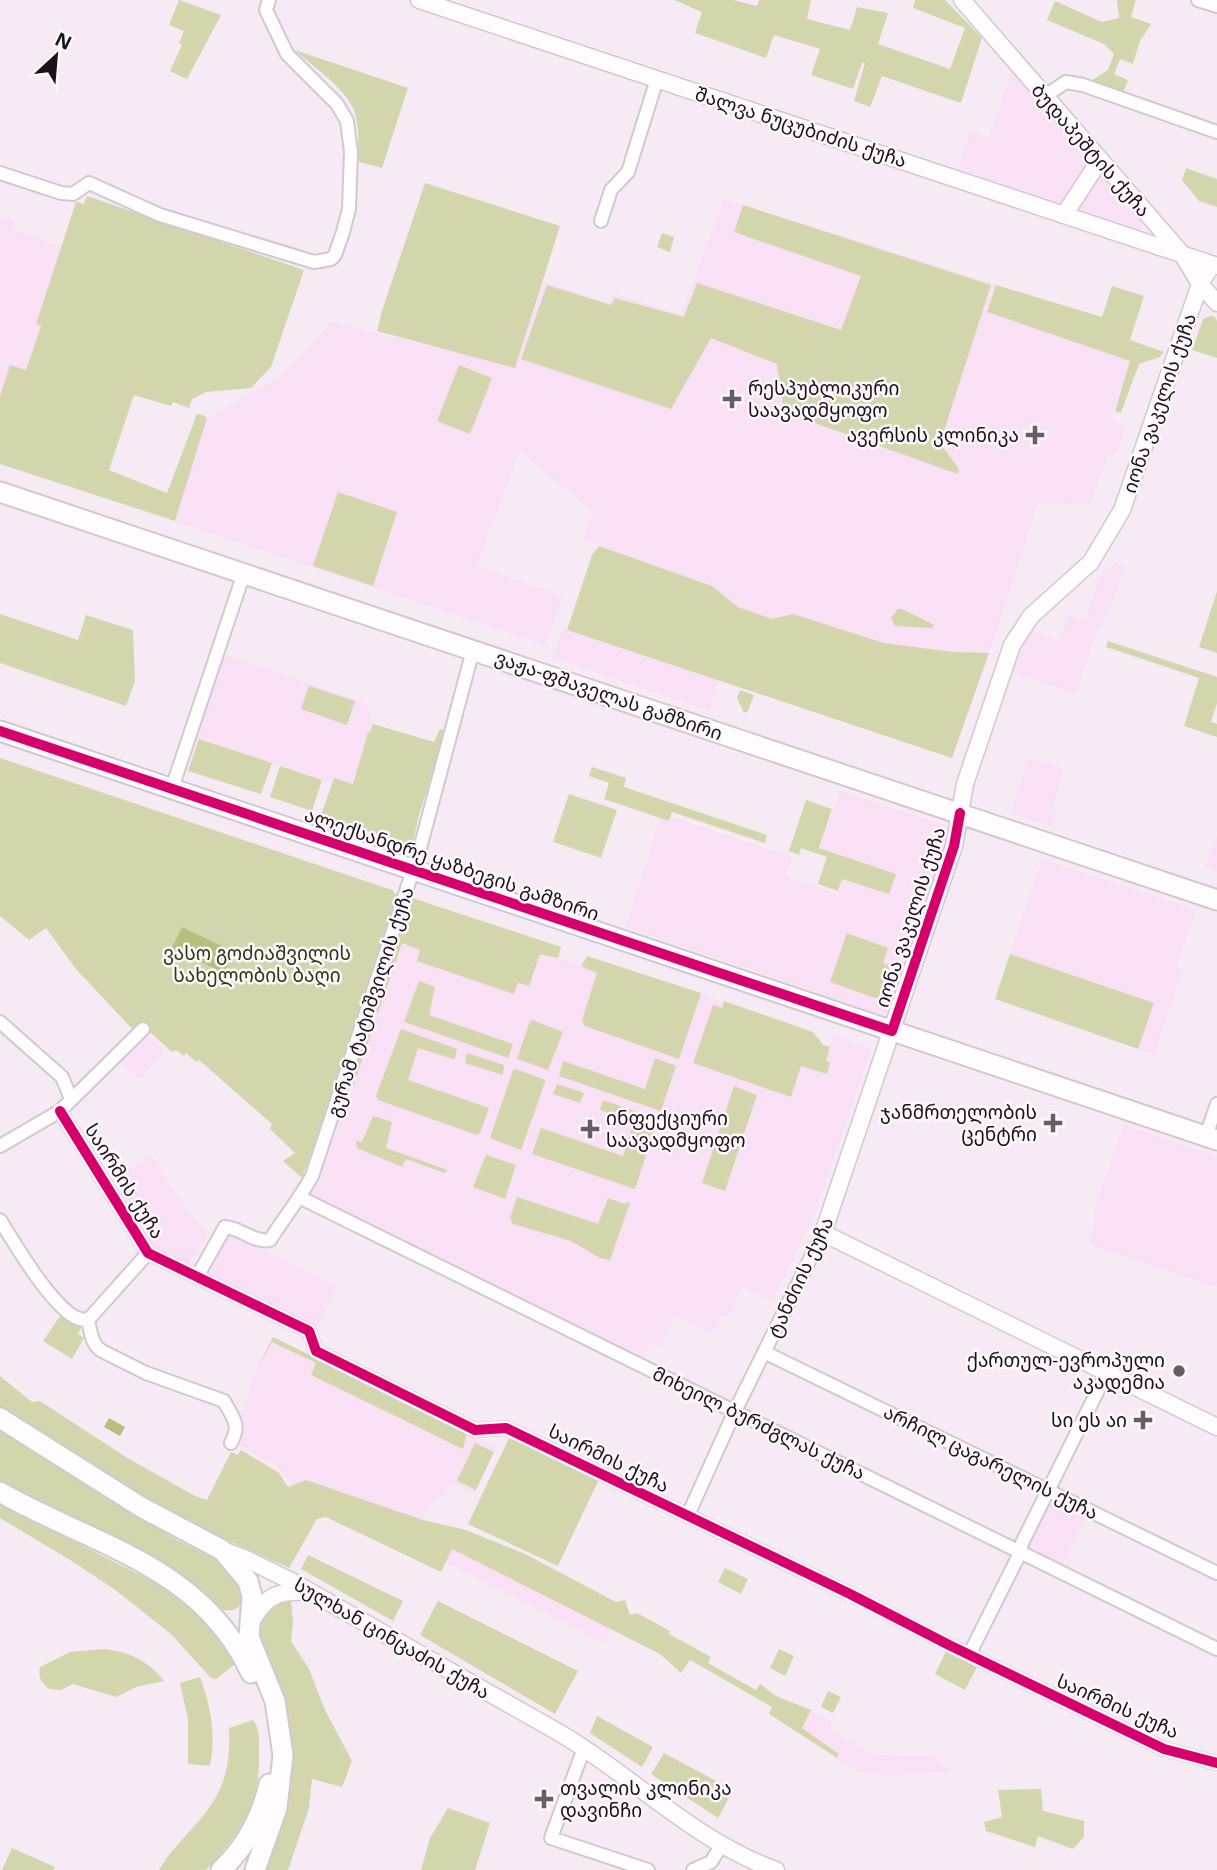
<svg xmlns="http://www.w3.org/2000/svg" width="1217" height="1870" font-family="'Open Sans','Noto Sans Georgian',sans-serif">
<rect width="100%" height="100%" fill="#f6eaf4"/>
<path fill="#f9e0f4" d="M1012,71L1142,222L1145,227L1142,232L956,174L971,132L989,137Z
M724,199L996,285L987,312L1131,361L1110,420L1126,426L1116,454L1109,453L1090,504L1038,503L989,653L953,652L884,643L793,614L772,619L738,607L712,586L584,540L593,512L520,451L476,566L563,596L545,645L175,521L207,419L284,374L332,322L515,367L543,281L609,304L613,293L681,315Z
M0,217L14,221L11,229L61,247L36,323L41,325L25,371L10,366L0,396Z
M1115,563L1126,567L1102,627H1098L1076,693L1013,673L1026,636L1032,631L1059,641L1069,615L1085,621L1101,574Z
M563,628L719,680L709,711L553,658Z
M222,654L367,704L373,724L370,733H368L352,784L335,778L332,783L195,737Z
M1029,758L1063,768L1053,807L1057,814L1052,827L1011,813Z
M840,791L944,825L950,831L889,1011L883,1016L626,927L660,819L669,822L671,817L792,857L786,876L838,894L850,858L821,848Z
M1217,838V872L1204,867Z
M1042,859L1196,910L1176,967L1182,970L1154,1054L1138,1049L1153,1003L1010,954Z
M412,898L518,933L514,946L584,966V968L624,982L629,970L813,1032L823,1045L830,1047L834,1035L871,1049L812,1221L772,1301L743,1287L729,1316H721L712,1333L676,1315L660,1347L651,1343L642,1361L486,1281L308,1198L316,1176L319,1177L328,1154L344,1104L347,1105L353,1087L350,1085Z
M140,1037H151L164,1052L139,1079L117,1059Z
M1124,1125L1217,1157V1287L1089,1244L1094,1225L1095,1208Z
M151,1155L173,1190L208,1236L186,1267L151,1250L110,1181Z
M229,1233L337,1287L316,1330L208,1277Z
M273,1337L467,1432L472,1438L496,1446L475,1493L452,1483L443,1497L431,1501L423,1520L306,1480L292,1485L279,1468L232,1442L240,1426V1418L257,1369Z
M1052,1498L1087,1514L1062,1565L1028,1548Z
M452,1548L611,1629L604,1643L445,1562Z
M811,1710L831,1721L832,1731L875,1755L931,1756L951,1771L891,1776L860,1772L837,1758L839,1754L801,1728Z"/>
<path fill="#d3d6ac" d="M179,0L221,15L187,79L170,71L182,45L179,43L184,31L169,25Z
M674,0H733L757,6L759,0H811L807,19L850,30L857,7L888,13L878,44L950,69L965,28L913,8L915,0H945L982,38L961,103L882,76L870,107L854,101L865,63H862L853,89L811,75L820,49L774,35L766,58L695,33L702,12Z
M1117,0H1136L1131,17L1151,24L1140,41L1133,64L1120,59L1114,74L1128,80L1123,93L1089,82L1108,70L1114,54L1104,44L1047,20L1055,1L1102,22L1119,18Z
M295,50L408,88L382,168L359,162C358,145 360,121 352,106C340,84 313,67 295,50Z
M1186,168L1217,179V207L1199,201L1182,180Z
M425,183L560,226L515,368L377,331L382,311Z
M87,196L304,270L271,367L251,388L206,392L192,399L189,408L173,402L171,406L134,395L109,470L167,493L197,414L203,415L207,418L175,521L0,464V396L10,365L26,370L41,326L36,324L76,202L84,204Z
M743,205L991,285L940,443L959,469L958,474L784,412L777,364L711,338L671,409L521,359L547,285L611,305L615,298L684,317L697,283L841,330L861,276L734,232Z
M662,233L674,237L670,252L657,247Z
M996,285L1102,317L1112,286L1144,296L1130,340L1164,352L1160,357L1139,364L1121,413L1115,411L1130,361L987,312Z
M1210,316L1215,317L1217,321V358L1192,350L1203,319Z
M459,365L492,378L470,434L437,421Z
M338,492L397,512L373,586L313,566Z
M599,546L712,586L738,607L772,619L793,614L884,643L953,652L989,653L952,758L567,630L592,555Z
M1217,591V653L1199,647Z
M898,609H902L933,624V628L895,626L891,618Z
M0,614L78,640L86,615L133,630L135,681L126,706L0,663Z
M1108,641L1217,677V703L1211,722L1217,724V737L1184,726L1199,678L1106,647Z
M309,686L355,701L347,725L301,709Z
M740,690L754,695L748,711L744,713L737,698Z
M373,724L434,742L440,729L446,731L419,815L412,847L321,815L334,778L353,784L368,732L370,733Z
M199,739L272,763L261,794L188,771Z
M0,758L392,890L399,898L347,1061L302,1178L283,1161L295,1153L270,1129L272,1124L199,1060L196,1062L186,1053L184,1056L176,1050L172,1052L142,1025L135,1032L76,969L46,928L29,940L0,916Z
M280,766L322,780L312,811L270,797Z
M592,767L626,778L624,787L767,835L765,843L672,812L669,821L604,799L609,783L589,776Z
M569,794L617,810L601,858L553,842Z
M806,800L832,809L819,848L896,874L889,894L842,879L838,891L818,884L827,857L801,848L799,855L789,851Z
M412,898L561,947L558,958L540,954L529,986L518,983L514,994L417,961L420,950L402,943L378,1013L374,1012Z
M847,933L888,948L883,963L890,966L878,999L830,982Z
M1010,954L1154,1003L1138,1049L995,999Z
M587,956L701,993L679,1059L585,1026L582,1020L597,973L584,968L582,965Z
M419,981L435,987L429,1015L513,1044L508,1058L404,1022Z
M724,1001L813,1032L823,1045L830,1047L826,1061L830,1063L827,1074L801,1066L791,1097L693,1063L713,1005L722,1008Z
M532,1020L563,1032L548,1070L517,1059L530,1021Z
M371,1022L375,1023L353,1086L350,1085Z
M401,1029L457,1049L455,1059H453L418,1048L408,1080L489,1108L480,1133L477,1135L378,1100L376,1096Z
M467,1053L504,1065L503,1075L465,1063Z
M655,1058L676,1066L661,1111L559,1076L563,1061L645,1089Z
M516,1069L545,1080V1082L521,1150L490,1138L513,1070Z
M557,1084L584,1093L580,1103L553,1094Z
M734,1086L757,1095L725,1191L702,1183Z
M603,1100L658,1119L635,1189L532,1154L541,1128L623,1156L634,1122L600,1110Z
M373,1116L392,1122L386,1148L464,1176L447,1170L445,1173L406,1159L402,1167L357,1148L356,1141L362,1142Z
M486,1155L516,1165L505,1199L473,1187Z
M517,1197L598,1224L608,1198L625,1204L627,1202L630,1203L610,1260L600,1258L571,1241L513,1224L510,1218Z
M62,1313L82,1326L78,1334L84,1338L72,1359L43,1341Z
M273,1337L467,1432L463,1449L311,1375L316,1363L272,1342L257,1369Z
M0,1376L32,1402L40,1401L129,1459L195,1496L207,1500L231,1452L238,1455L241,1450L279,1473L288,1487L306,1480L423,1520L466,1530L525,1554L616,1602L625,1600L630,1615L637,1613L670,1631L669,1634L711,1657L708,1663L756,1690L760,1684L776,1696L811,1710L802,1728L839,1754L837,1758L769,1714L772,1707L690,1660L681,1673L660,1654L452,1549L441,1572L326,1517L317,1519L289,1568L174,1517L0,1407Z
M0,1430L177,1540L217,1559L237,1578L245,1599C230,1626 201,1599 191,1582L0,1484Z
M510,1436L599,1479L558,1566L468,1524Z
M475,1443L494,1452L476,1490L457,1481Z
M0,1504L156,1583L191,1609L216,1637L235,1664L216,1679L211,1678L171,1634L114,1589L70,1560L0,1518Z
M308,1555L403,1601L393,1621L301,1569Z
M725,1568L748,1579L741,1594L718,1582Z
M291,1600L293,1622L291,1641L309,1669L325,1710L352,1761L342,1787L312,1779L309,1808L288,1870H262C274,1829 295,1782 291,1739C290,1731 288,1721 286,1713C279,1692 252,1646 259,1626C264,1612 277,1604 291,1600Z
M438,1601L578,1671L555,1714L420,1635Z
M104,1649C129,1652 148,1660 164,1681L136,1687L116,1697L73,1684L61,1690L49,1689C41,1682 38,1678 40,1667L70,1652Z
M779,1649L794,1656L785,1676L770,1668Z
M946,1651L977,1667L965,1690L935,1674Z
M200,1677C211,1707 216,1734 210,1766L188,1764V1719L180,1683Z
M828,1691L841,1697L833,1713L821,1707Z
M597,1716L653,1747L642,1767L590,1733Z
M253,1720C260,1729 259,1739 259,1751C261,1803 241,1833 206,1870H159C169,1852 184,1838 197,1823C224,1793 231,1767 229,1728Z
M664,1753L733,1790L718,1818L651,1774Z
M1041,1789L1043,1811L1084,1821V1837L1073,1849L1038,1836L1035,1847L986,1831L984,1822L1002,1817L998,1790Z
M448,1808L490,1823L475,1870H421L430,1838Z
M12,1848L55,1867L53,1870H2Z"/>
<path fill="#b7be7e" d="M182,927L234,952L224,973L172,948Z
M109,1418L125,1427L120,1436L104,1427Z"/>
<g fill="none" stroke-linecap="round" stroke-linejoin="round">
<defs>
<path id="minor" d="M1198,0L1217,6
M1045,96L1066,82L1083,85L1217,132
M0,173L61,193L73,194L89,183L160,215L314,262L331,259L335,255L343,232L349,209L351,152L347,121L337,104L287,54L266,10L269,0
M601,221L611,190L628,172L657,79
M172,788L244,573
M0,1022L62,1077L71,1099
M60,1111L148,1253L309,1331L316,1351L475,1430L506,1428L850,1594L949,1645L1164,1749L1217,1763
M1206,1136L1217,1104
M0,1146L60,1111L143,1029
M301,1198L1217,1649
M0,1220C16,1246 48,1300 73,1316C78,1319 83,1320 88,1320
M197,1277L225,1227C241,1228 254,1243 270,1240C284,1218 300,1198 312,1176L419,852L473,650
M88,1320C91,1332 91,1344 102,1351L146,1373L224,1401C233,1419 241,1423 231,1443
M88,1320L148,1253
M764,1352L1217,1573
M688,1515L735,1411L823,1233
M969,1655L1018,1557L1022,1543L1107,1372
M584,1748L551,1838L648,1870
M693,1870L711,1862L721,1846"/>
<path id="secondary" d="M419,0L1217,266
M962,0L1182,254L1200,284L1217,303
M1064,215L1100,160
M1212,265L1200,284L1122,510L1091,562L1031,616L1012,645L965,784L954,846L823,1233L1217,1427
M222,1550L244,1558L293,1582L558,1732C632,1775 694,1841 776,1870
M251,1622C265,1597 277,1590 306,1592"/>
<path id="primary" d="M0,492L1217,900
M0,731L1217,1140
M0,1418L141,1507L222,1550L248,1581L252,1596L249,1637L275,1701L283,1755L277,1808L255,1870
M0,1492C94,1546 201,1565 251,1673
M221,1870C247,1846 261,1818 269,1784"/>
</defs>
<use href="#minor" stroke="#d3c8d1" stroke-width="16"/>
<use href="#secondary" stroke="#d3c8d1" stroke-width="19"/>
<use href="#primary" stroke="#d3c8d1" stroke-width="23"/>
<use href="#minor" stroke="#fefcfd" stroke-width="12"/>
<use href="#secondary" stroke="#fefcfd" stroke-width="16"/>
<use href="#primary" stroke="#fefcfd" stroke-width="19"/>
<defs>
<path id="cycleway" d="M0,731L892,1031L954,846L960,813
M60,1111L148,1253L309,1331L316,1351L475,1430L506,1428L850,1594L949,1645L1164,1749L1217,1763"/>
</defs>
<use href="#cycleway" stroke="#fdf7fc" stroke-width="15"/>
<use href="#cycleway" stroke="#d6006c" stroke-width="10"/>
</g>
<g fill="#685d66" stroke="#fdf7fc" stroke-width="2.5">
<path d="M728.5 388.5h7v7h7v7h-7v7h-7v-7h-7v-7h7z"/>
<path d="M1031.5 424.5h7v7h7v7h-7v7h-7v-7h-7v-7h7z"/>
<path d="M1049.5 1112.5h7v7h7v7h-7v7h-7v-7h-7v-7h7z"/>
<path d="M586.5 1118.5h7v7h7v7h-7v7h-7v-7h-7v-7h7z"/>
<circle cx="1179" cy="1371" r="7"/>
<path d="M1139.5 1409.5h7v7h7v7h-7v7h-7v-7h-7v-7h7z"/>
<path d="M540.5 1788.5h7v7h7v7h-7v7h-7v-7h-7v-7h7z"/>
</g>
<g text-anchor="middle" stroke-width="5" stroke-linejoin="round" paint-order="stroke">
<g font-size="19" fill="#1b111a" stroke="#fdf7fc">
<text transform="translate(801 127) rotate(18)" y="7">შალვა ნუცუბიძის ქუჩა</text>
<text transform="translate(1091 150) rotate(49)" y="7">ბუდაპეშტის ქუჩა</text>
<text transform="translate(1159 403) rotate(-71)" y="7">იონა ვაკელის ქუჩა</text>
<text transform="translate(609 695) rotate(19)" y="7">ვაჟა-ფშაველას გამზირი</text>
<text transform="translate(452 864) rotate(19)" y="7">ალექსანდრე ყაზბეგის გამზირი</text>
<text transform="translate(910 917) rotate(-72)" y="7">იონა ვაკელის ქუჩა</text>
<text transform="translate(370 1002) rotate(-72)" y="7">გურამ ტატიშვილის ქუჩა</text>
<text transform="translate(125 1181) rotate(58)" y="7">საირმის ქუჩა</text>
<text transform="translate(800 1277) rotate(-65)" y="7">ტანძიის ქუჩა</text>
<text transform="translate(759 1423) rotate(26)" y="7">მიხეილ ბურძგლას ქუჩა</text>
<text transform="translate(609 1458) rotate(26)" y="7">საირმის ქუჩა</text>
<text transform="translate(991 1462) rotate(26)" y="7">არჩილ ცაგარელის ქუჩა</text>
<text transform="translate(392 1638) rotate(30)" y="7">სულხან ცინცაძის ქუჩა</text>
<text transform="translate(1118 1706) rotate(24)" y="7">საირმის ქუჩა</text>
</g>
<g font-size="19" fill="#1b111a" stroke="#fdf7fc" text-anchor="end">
<text x="748" y="395" text-anchor="start">რესპუბლიკური<tspan x="748" dy="22">საავადმყოფო</tspan></text>
<text x="1019" y="442">ავერსის კლინიკა</text>
<text x="1037" y="1119">ჯანმრთელობის<tspan x="1037" dy="22">ცენტრი</tspan></text>
<text x="606" y="1125" text-anchor="start">ინფექციური<tspan x="606" dy="22">საავადმყოფო</tspan></text>
<text x="1165" y="1367">ქართულ-ევროპული<tspan x="1165" dy="22">აკადემია</tspan></text>
<text x="1127" y="1427">სი ეს აი</text>
<text x="560" y="1795" text-anchor="start">თვალის კლინიკა<tspan x="560" dy="22">დავინჩი</tspan></text>
</g>
<g font-size="19" fill="#30360d" stroke="#fdf7fc">
<text x="257" y="960">ვასო გოძიაშვილის<tspan x="257" dy="22">სახელობის ბაღი</tspan></text>
</g>
</g>
<g transform="translate(56 56) rotate(26)" stroke="#fdf7fc" stroke-width="5" paint-order="stroke">
<path d="M0-5L12 26L0 18L-12 26Z" fill="#1b111a"/>
<text y="-10" font-size="19" font-weight="bold" text-anchor="middle" fill="#1b111a">N</text>
</g>
</svg>
